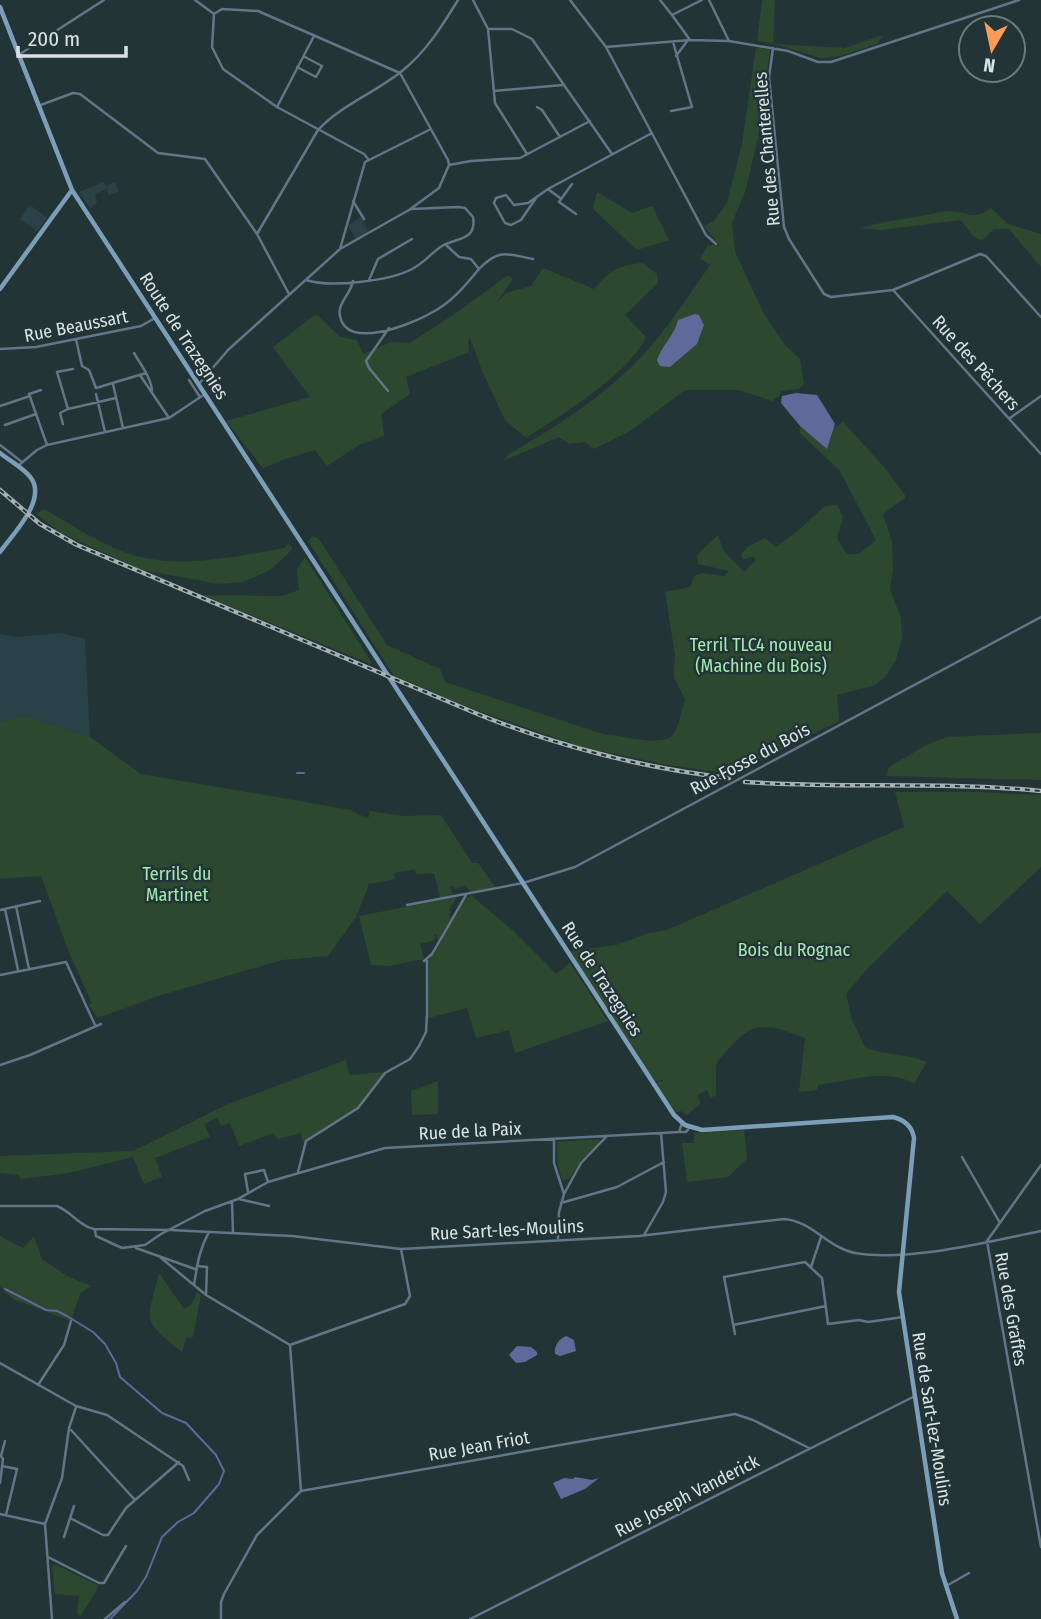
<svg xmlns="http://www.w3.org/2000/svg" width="1041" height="1619" font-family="'Fira Sans Condensed',sans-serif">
<rect width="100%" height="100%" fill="#233437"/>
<path fill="#2a4247" d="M103,182L106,186L115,182L119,191L109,195L107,189L95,194L97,203L90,208L79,192Z
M30,205L47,218L37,231L20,219Z
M361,217L368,231L356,239L348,225Z
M60,633L85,639L90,737L25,716L0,722V634L18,637Z"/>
<path fill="#2c4930" d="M762,0H775L773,44L845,48L883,35L877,44L840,56L821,58L772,43L757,41Z
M756,48L770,49L758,138L745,192L732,223L735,252L763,312L785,345L800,359L804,383L799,389L781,391L779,396L772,401L739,390H685L630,431L594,449L585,442L569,444L559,437L503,461L509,454C558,426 607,394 646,352C670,325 689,295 710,265L700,258L708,245H719L704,226L714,221L727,203L742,144Z
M597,192L632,213L652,206L669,240L637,250L593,209Z
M991,208L1008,224L1041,234V267L1009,229H994L982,240L973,236L961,220L881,230L860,228C880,222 900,220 921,216C930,215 939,211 948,211C968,211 971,222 991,208Z
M642,263L657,274L658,283L625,315L646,337C628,375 561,415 526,438L505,420L483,373L470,338L468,341L469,352L406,377L410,394L381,414L384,436L359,445L327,466L315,450L285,459L263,468L226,421L310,397L273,347L316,314L340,337L357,340L363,354L391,342L410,343L456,313L508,275L513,279L495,304L506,293L531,286L543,268L594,289C611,270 616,266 642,263Z
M843,422L884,467L905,495V498L883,514L892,542L893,569L890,590L901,617L902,638L896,660L885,677L875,685L837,695L839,721L753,764L737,762L741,771L736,775L663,764L582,747L476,710L394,676L308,541L313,536L319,539L387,645L440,669L445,682L606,735C623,735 667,749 675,732C680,722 682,710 685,700L674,677L675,655L665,592L690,587L694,576L702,573L724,576L729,571L698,564L697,555L718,535L723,550L744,572L756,560L754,556L743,560L741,554L749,546L765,538L776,547L800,529L825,506L837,505L843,517L837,538L847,554H859L876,540L840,471L800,433V426L827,449L834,428Z
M44,509C72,525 109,550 141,557C189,568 237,556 285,548L289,543L293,549L270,570L243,582L219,584L142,570L61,533L36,514Z
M305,557L373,665L202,595L282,596L299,590L297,569Z
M25,716L90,737L141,774L351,810L368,819L370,811L404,816L441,815L472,863H478L495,887L470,892L465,885L455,889L453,886L450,887L453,895L440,898L434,873L416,874L415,869L394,873L395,879L369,884L356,917L328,956L282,960L158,996L98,1018L89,1005L92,1003L70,955L41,876L0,879V722Z
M1041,733V780L887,776L888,769L891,766L926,745L947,737Z
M895,792H978L1041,795V867L980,924L947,891L868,968L846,994L852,1020L865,1047C885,1056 907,1053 927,1062L914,1084C889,1067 847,1081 818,1085L817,1090L799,1092L805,1038C757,1020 751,1022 718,1061L716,1066V1095L711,1098L707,1090L697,1095L701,1103L687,1115L681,1111L675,1113L655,1083L666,1080L653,1081L569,951L616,945L649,933L667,930L904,827Z
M472,896L511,929L556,974L570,963L608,1021L515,1053L509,1030L476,1038L467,1008L428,1018L429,961L460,906L466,898Z
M457,897L449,910L451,911L449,915L451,917L438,940L436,934L434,935L435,940L420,944L424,959L388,966L371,965L359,916Z
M346,1060L349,1075L385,1072L356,1109L303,1143L301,1133L278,1139L273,1133L239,1146L230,1123L221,1126L217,1117L204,1124L210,1137L155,1158L162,1177L144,1184L133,1157L69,1173L21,1179L18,1175L0,1173V1156L133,1151L226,1105Z
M438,1081V1114L412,1115L411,1091Z
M744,1130L747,1159L728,1177L687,1182L682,1143H694V1133Z
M599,1139L600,1143L582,1159L569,1179L562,1180L558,1165L557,1142Z
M0,1236L23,1248L34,1237L42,1259L67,1276L91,1286L80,1294L71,1321L13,1299L0,1286Z
M159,1273L184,1309L192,1304L197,1292L201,1295L193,1337L186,1338L182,1352C140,1318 147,1323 159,1273Z
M54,1564L99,1586L80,1617L77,1613L79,1596L55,1594L52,1567Z"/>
<path fill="#5f699a" d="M695,314L699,315L704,325L697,344L670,367L660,366L657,360C662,345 674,336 678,320Z
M796,393L817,395L835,424L827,449L800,426L781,403L782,396Z
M566,1336L574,1340L576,1351L560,1356L555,1354C554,1346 559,1339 566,1336Z
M517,1346L531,1347L537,1352V1355L525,1362L516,1363L509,1355Z
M575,1477L592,1480L599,1478L585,1489L561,1499L553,1483L564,1478L573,1479Z"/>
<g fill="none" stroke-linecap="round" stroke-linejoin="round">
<path stroke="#5f699a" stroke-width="2" d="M297,773H304
M5,1289L46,1310L57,1311L67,1316L93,1332L105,1344L116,1363L120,1377L162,1413L186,1423L216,1455L224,1471L219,1484L194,1513L178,1522L162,1537L146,1577L137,1591L110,1619"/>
<path stroke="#627687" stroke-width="2.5" d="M195,0L214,14L212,47L223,69L277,107L364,154L368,159
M473,0L488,29H512L532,39L612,154
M570,0L606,47L706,235L716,244
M660,0L672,15L702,0
M709,0L729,41
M214,14L222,9L258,11L400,73L448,160L449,165
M672,15L690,40
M488,29L495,103L527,154
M606,47L690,40L729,41L788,51L818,62H831L1019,0
M773,48L769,77L784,227L789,239L824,294L831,297L893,290L980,254L986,256L1041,317
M20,54L104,0
M676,56L688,40
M297,67L316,77L322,66L305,57
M494,91L563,85
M38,106L73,93L80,94L158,153L205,159L257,234L289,294
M277,107L314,36
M537,107L542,110L560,137
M671,111L692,107L673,42
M449,165L471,161L520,158L590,121
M572,184L559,202L576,214
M548,189L560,198
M536,198L521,220L511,225L505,223L494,203L496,198L506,195L514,205L528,203L548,189L652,133
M353,201L364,219
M257,234L318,130C341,105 375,93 402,71C426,52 442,26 458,0
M340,249L365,162L431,129
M479,269C499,248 507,254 533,259
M306,280C330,288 390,281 412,269C424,263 431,253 442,246C457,237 477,241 473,217L465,208L458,207L412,209
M369,280L378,259L412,239
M353,281C351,294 337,303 340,316C346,351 412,324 431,313C451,303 465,286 479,269L471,259L459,257L445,244
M893,290L1041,454
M76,339L82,366L89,370L96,388L146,373
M0,349L36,347L141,326L155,318
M134,353C141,365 152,379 152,392
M73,369L57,372L68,409L116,398
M140,375L169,418
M189,380L200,397
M113,384L123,428
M199,384L228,350L340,249L409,210L439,188L449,165
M41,390L29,394L47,445
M388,391L369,368L366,361L389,328
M96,394L105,432
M0,406L30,396
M1010,418L1041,396
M63,424L60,413L68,409
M5,425L36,414
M0,445L22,462
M19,465L37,450L47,445L169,418L205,394
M407,905L523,883L575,867L1041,617
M16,906L29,969
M5,909L18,970
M0,910L40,901
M424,961L432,954L466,895
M0,975L66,962L95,1025
M0,1065L30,1055L101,1024
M682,1123L679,1132H686L690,1127
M554,1139V1163L564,1194L559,1212L558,1238
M962,1157L1000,1223
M298,1172L306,1141L358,1108L385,1073L410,1059L419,1046L426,1032L427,1014V960
M248,1192L245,1174L264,1170L268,1182
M564,1194L581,1163L607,1136
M239,1199L269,1206
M232,1202L233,1233
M561,1203L617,1187L664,1162
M0,1206H57C72,1212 79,1226 94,1229L170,1230L292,1236L401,1249L639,1236L784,1219C812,1221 828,1248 855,1253C909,1262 987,1242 1041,1231
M95,1231L96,1236L122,1248L145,1245L161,1234L205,1211L238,1199L268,1182L385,1148L679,1132
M644,1235L663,1202L666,1192L661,1133
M987,1241L1041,1547
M987,1241L1041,1165
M136,1248L195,1269
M160,1257L206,1295L290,1345L405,1304L410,1296L401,1249
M197,1266L207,1267L206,1295
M811,1267L821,1237
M194,1285C197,1266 199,1250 209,1232
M733,1325L826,1306
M735,1334L724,1277L805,1262L822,1278L828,1324L859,1320L868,1322L903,1317
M290,1345L301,1491
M0,1363L76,1406L107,1415L183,1466L189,1480
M38,1385L64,1345L71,1321
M71,1430L135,1500
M0,1455L3,1459L0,1483
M1,1456L5,1441
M2,1466L17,1469L6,1515
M0,1514L45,1524
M70,1518L103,1535H108L126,1508L179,1462
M64,1537L74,1506
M48,1557L99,1583H104L126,1546
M948,1585L969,1573
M52,1619L45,1524L62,1478L69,1428L76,1407
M105,1619L125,1602
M221,1619V1602L224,1594L257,1535L301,1491L735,1414L753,1420L809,1448
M470,1619L915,1396"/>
<path stroke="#7d9eb8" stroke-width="4.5" d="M0,7L72,190L674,1115L685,1125L702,1130L893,1117C905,1120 912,1126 914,1138L899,1292L942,1573L957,1619
M0,289L72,190
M0,453C10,461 24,468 31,478C47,500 13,534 0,552"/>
<defs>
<path id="rail" d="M0,490L40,524L77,545L480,715C560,747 643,768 729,778
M745,782C844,789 943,781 1041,791"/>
</defs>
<use href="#rail" stroke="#a5b1b3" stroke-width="4.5"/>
<use href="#rail" stroke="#233437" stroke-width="2" stroke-dasharray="5" stroke-linecap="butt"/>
</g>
<g text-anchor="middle" stroke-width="5" stroke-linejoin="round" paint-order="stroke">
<g font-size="18" fill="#d9e3e5" stroke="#233437">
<text transform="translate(767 149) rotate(-95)" y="6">Rue des Chanterelles</text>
<text transform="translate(76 326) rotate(-11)" y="6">Rue Beaussart</text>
<text transform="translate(184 336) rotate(57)" y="6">Route de Trazegnies</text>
<text transform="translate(976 363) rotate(48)" y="6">Rue des Pêchers</text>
<text transform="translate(750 759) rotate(-28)" y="6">Rue Fosse du Bois</text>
<text transform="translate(602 979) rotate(57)" y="6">Rue de Trazegnies</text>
<text transform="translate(470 1131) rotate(-3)" y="6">Rue de la Paix</text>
<text transform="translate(507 1230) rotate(-3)" y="6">Rue Sart-les-Moulins</text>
<text transform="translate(1011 1309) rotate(80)" y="6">Rue des Graffes</text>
<text transform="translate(932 1419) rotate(81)" y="6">Rue de Sart-lez-Moulins</text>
<text transform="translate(479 1446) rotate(-10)" y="6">Rue Jean Friot</text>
<text transform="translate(687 1496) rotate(-27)" y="6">Rue Joseph Vanderick</text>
</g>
<g font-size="18" fill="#a4eaad" stroke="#233437">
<text x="761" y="651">Terril TLC4 nouveau<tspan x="761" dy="21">(Machine du Bois)</tspan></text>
<text x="177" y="880">Terrils du<tspan x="177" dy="21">Martinet</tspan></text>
<text x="794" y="956">Bois du Rognac</text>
</g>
</g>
<g transform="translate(992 49) rotate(189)"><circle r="33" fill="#233437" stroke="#6c7a7d" stroke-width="2"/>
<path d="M0-5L12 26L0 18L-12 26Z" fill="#ff9b5a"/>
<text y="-10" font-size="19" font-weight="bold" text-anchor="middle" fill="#d9e3e5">N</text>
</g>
<path d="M18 46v10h108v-10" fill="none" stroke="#d9e3e5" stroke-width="3.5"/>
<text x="28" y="46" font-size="21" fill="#d9e3e5" stroke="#233437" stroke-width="5" paint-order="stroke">200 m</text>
</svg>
